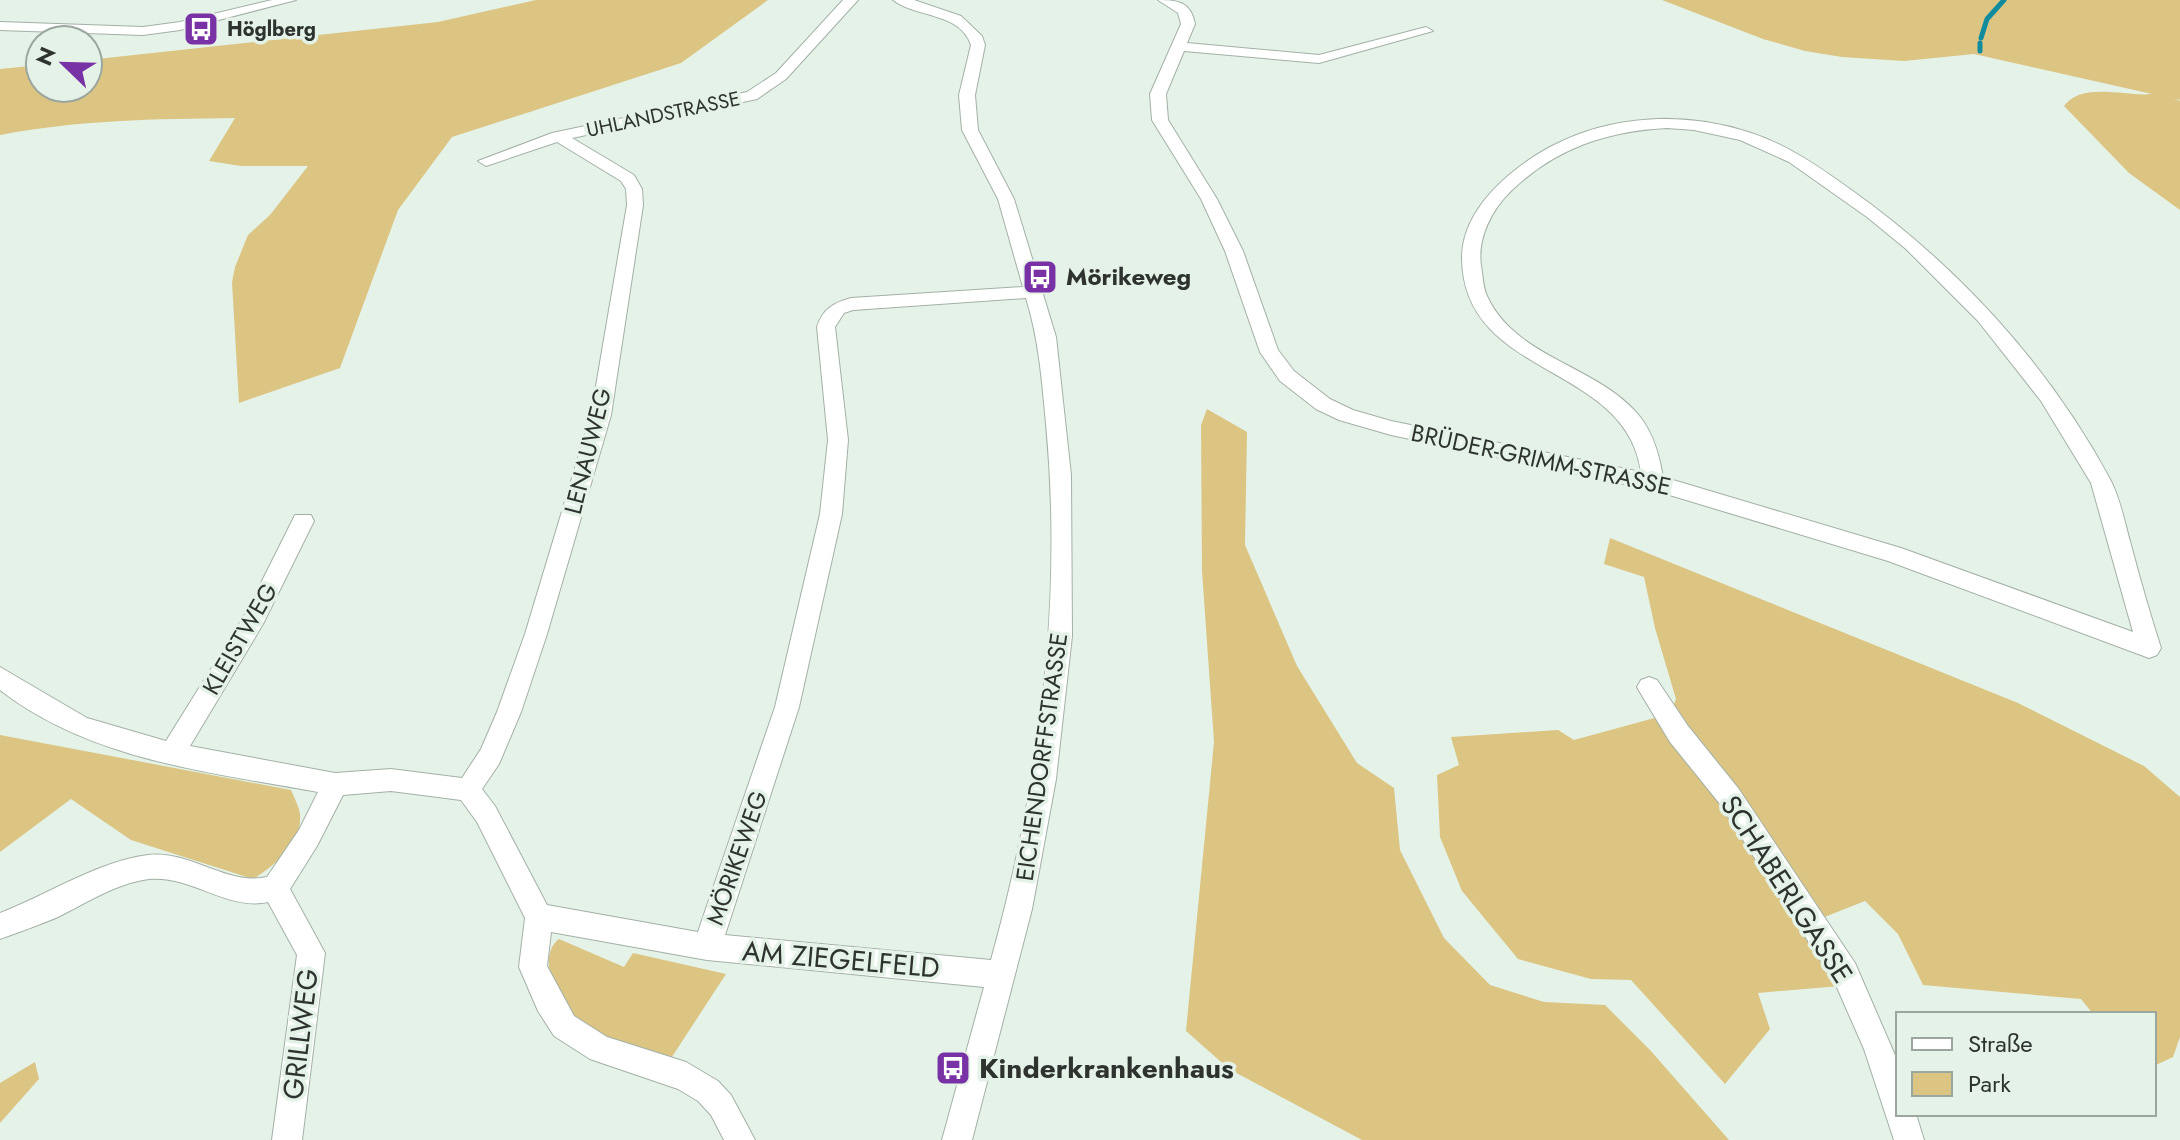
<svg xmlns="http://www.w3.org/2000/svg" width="2180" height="1140" font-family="Jost,sans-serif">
<rect width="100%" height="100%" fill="#e4f2e8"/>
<path fill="#dcc583" d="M536,0H768L681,63L452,137L398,210L340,368L239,403L232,282L235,267L248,235L270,215L308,166H241L209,161L235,118C155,119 78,120 0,135V69L40,65V88H88V60L438,22Z
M1662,0H2180V100L2174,99L2180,101V210L2129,173L2064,106C2082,81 2127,97 2152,94L1974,54L1904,61L1842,57L1805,51L1763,39Z
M1207,409L1247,432L1245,545L1297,666L1357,763L1394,788L1400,850L1444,938L1490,985L1544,1002L1605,1005L1650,1050L1729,1140H1362L1229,1069L1186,1031L1214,742L1202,571L1201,425Z
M1610,538L2018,703L2144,766L2180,797V1037L2173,1057L2154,1066V1014H2093L2081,999L1923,985L1898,934L1865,901L1817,920L1671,712L1676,699L1655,628L1644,577L1604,564Z
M1658,717L1733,821L1840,986L1758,993L1770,1029L1725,1084L1631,980L1591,979L1518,959L1462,891L1440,837L1437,775L1459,765L1451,737L1558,730L1574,740Z
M0,735L291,790C294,797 299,807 300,814C303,843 274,866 253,879L131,840L71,799L0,852Z
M559,939L624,967L633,953L726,974L668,1063C620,1044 553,1030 549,967C548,956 550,946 559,939Z
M35,1062L39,1079L0,1123V1083Z"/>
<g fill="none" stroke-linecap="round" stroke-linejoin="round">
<path stroke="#118b9e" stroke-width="5" d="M1981,38L1987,19L2004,0
M1980,43V51"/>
<defs>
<path id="street" d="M272,0H296L180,30L143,35L0,30V22L143,27L180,22Z
M843,0H858L786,79L757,99L572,138L634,175L642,189L643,205L611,415L547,634L521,712L499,764L482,789L495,806L547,905L698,932L775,707L820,514L828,440L817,327C823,309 833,303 851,298L1023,287L998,199L962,130L959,95L971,45C960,12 916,18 893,0H914L961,16L982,36L985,45L975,95L978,130L1014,199L1056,337L1071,475L1072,636L1056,779L1032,909L972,1140H942L984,987L707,960L551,932L547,966L574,1016L607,1037L686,1062L718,1081L731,1095L755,1140H724L711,1115L698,1101L678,1089L590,1059L554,1036L538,1011L519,967L525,918L477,822L461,800L391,791L343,795L317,846L290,889L325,953L302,1140H272L297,955L268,902C228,911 191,875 149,879C117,883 86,903 58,917C39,925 19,932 0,939V913C47,895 99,861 148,855C190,850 227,886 267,877L299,830L318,792C209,772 90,760 0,690V667L87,718L166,741L247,611L295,515H311L314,521L263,624L190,746L335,773L391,769L462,778L481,749L497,712L525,634L591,415L627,205L626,189L621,181L557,142L486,166L478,161L552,133L747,92L776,73ZM1026,298C1039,340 1042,381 1046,424C1063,603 1039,787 991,960L725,935L799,707L842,514L848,440L835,327L844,313L853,310Z
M1158,0C1178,0 1191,2 1195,24L1187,43L1319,55L1426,27L1433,31L1319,63L1184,51L1166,94L1168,120L1217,199L1243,251L1278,350L1294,371L1330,399L1353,410L1391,421L1641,472C1626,362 1463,379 1462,258C1462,209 1510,169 1550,147C1611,114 1686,111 1751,133C1788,145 1819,167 1850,189C1957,265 2049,365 2111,481C2121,501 2125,524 2131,545C2140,579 2150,614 2161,648L2157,655L2149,658L2141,655L1888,561L1653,490L1391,435L1339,420L1316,409L1280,381L1260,352L1225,251L1201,199L1152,120L1150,94L1181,24L1178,13ZM1667,128L1694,130L1740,140L1789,162L1867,217L1906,249L1978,321L2041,401L2091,483L2133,632L1901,548L1663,477C1659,453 1652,429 1635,411C1593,365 1514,356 1487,296C1483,288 1483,276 1481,266C1477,238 1492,209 1512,190C1556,148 1608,131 1667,128Z
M1649,677L1657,680L1688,726L1738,788L1855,963L1898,1062V1114H1916L1924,1140H1894L1864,1049L1835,983L1720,804L1670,742L1641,694L1637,687L1641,680Z"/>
</defs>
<use href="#street" stroke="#a3b0a6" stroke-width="2"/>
<use href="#street" fill="#fff" fill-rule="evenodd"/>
</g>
<defs>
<symbol id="bus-square" viewBox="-11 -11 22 22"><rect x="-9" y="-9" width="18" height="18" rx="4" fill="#7832a5" stroke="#e4f2e8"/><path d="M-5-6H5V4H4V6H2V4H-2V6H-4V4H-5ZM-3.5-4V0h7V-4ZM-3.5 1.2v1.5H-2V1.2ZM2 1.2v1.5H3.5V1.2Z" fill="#fff"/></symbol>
</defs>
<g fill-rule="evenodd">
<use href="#bus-square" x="181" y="9" width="40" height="40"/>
<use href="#bus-square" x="1020" y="257" width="40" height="40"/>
<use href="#bus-square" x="933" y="1048" width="40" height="40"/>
</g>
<g text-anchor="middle" stroke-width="7" stroke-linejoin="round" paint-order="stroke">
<g font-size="20" font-weight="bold" fill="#2e332f" stroke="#e4f2e8" text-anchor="start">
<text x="227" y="36">Höglberg</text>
</g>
<g font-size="20" fill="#2e332f" stroke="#e4f2e8">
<text transform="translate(663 114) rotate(-12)" y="7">UHLANDSTRASSE</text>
</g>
<g font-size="24" font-weight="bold" fill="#2e332f" stroke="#e4f2e8" text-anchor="start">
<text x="1066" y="285">Mörikeweg</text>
</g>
<g font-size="24" fill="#2e332f" stroke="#e4f2e8">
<text transform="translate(588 451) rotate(-76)" y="8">LENAUWEG</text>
<text transform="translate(1541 460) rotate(12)" y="8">BRÜDER-GRIMM-STRASSE</text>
<text transform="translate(240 639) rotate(-60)" y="8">KLEISTWEG</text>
<text transform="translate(1042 757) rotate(-82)" y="8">EICHENDORFFSTRASSE</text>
<text transform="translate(737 858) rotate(-71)" y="8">MÖRIKEWEG</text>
</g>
<g font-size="28" fill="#2e332f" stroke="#e4f2e8">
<text transform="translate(1787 889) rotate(57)" y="10">SCHABERLGASSE</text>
<text transform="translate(841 959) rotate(5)" y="10">AM ZIEGELFELD</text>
<text transform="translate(300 1034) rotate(-83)" y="10">GRILLWEG</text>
</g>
<g font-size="28" font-weight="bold" fill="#2e332f" stroke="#e4f2e8" text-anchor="start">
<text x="979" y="1078">Kinderkrankenhaus</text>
</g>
</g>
<rect x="1896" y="1012" width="260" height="104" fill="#e4f2e8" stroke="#9ba69e" stroke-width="2"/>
<rect x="1912" y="1038" width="40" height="12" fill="#ffffff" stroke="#9ba69e" stroke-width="2"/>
<text x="1968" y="1052" font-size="24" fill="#2e332f">Straße</text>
<rect x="1912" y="1072" width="40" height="24" fill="#dcc583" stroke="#9ba69e" stroke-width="2"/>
<text x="1968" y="1092" font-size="24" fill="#2e332f">Park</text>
<g transform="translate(64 64) rotate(293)"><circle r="38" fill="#e4f2e8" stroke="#9ba69e" stroke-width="2"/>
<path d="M0-6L14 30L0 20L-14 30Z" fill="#7832a5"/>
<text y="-12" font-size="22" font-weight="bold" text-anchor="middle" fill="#2e332f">N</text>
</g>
</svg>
